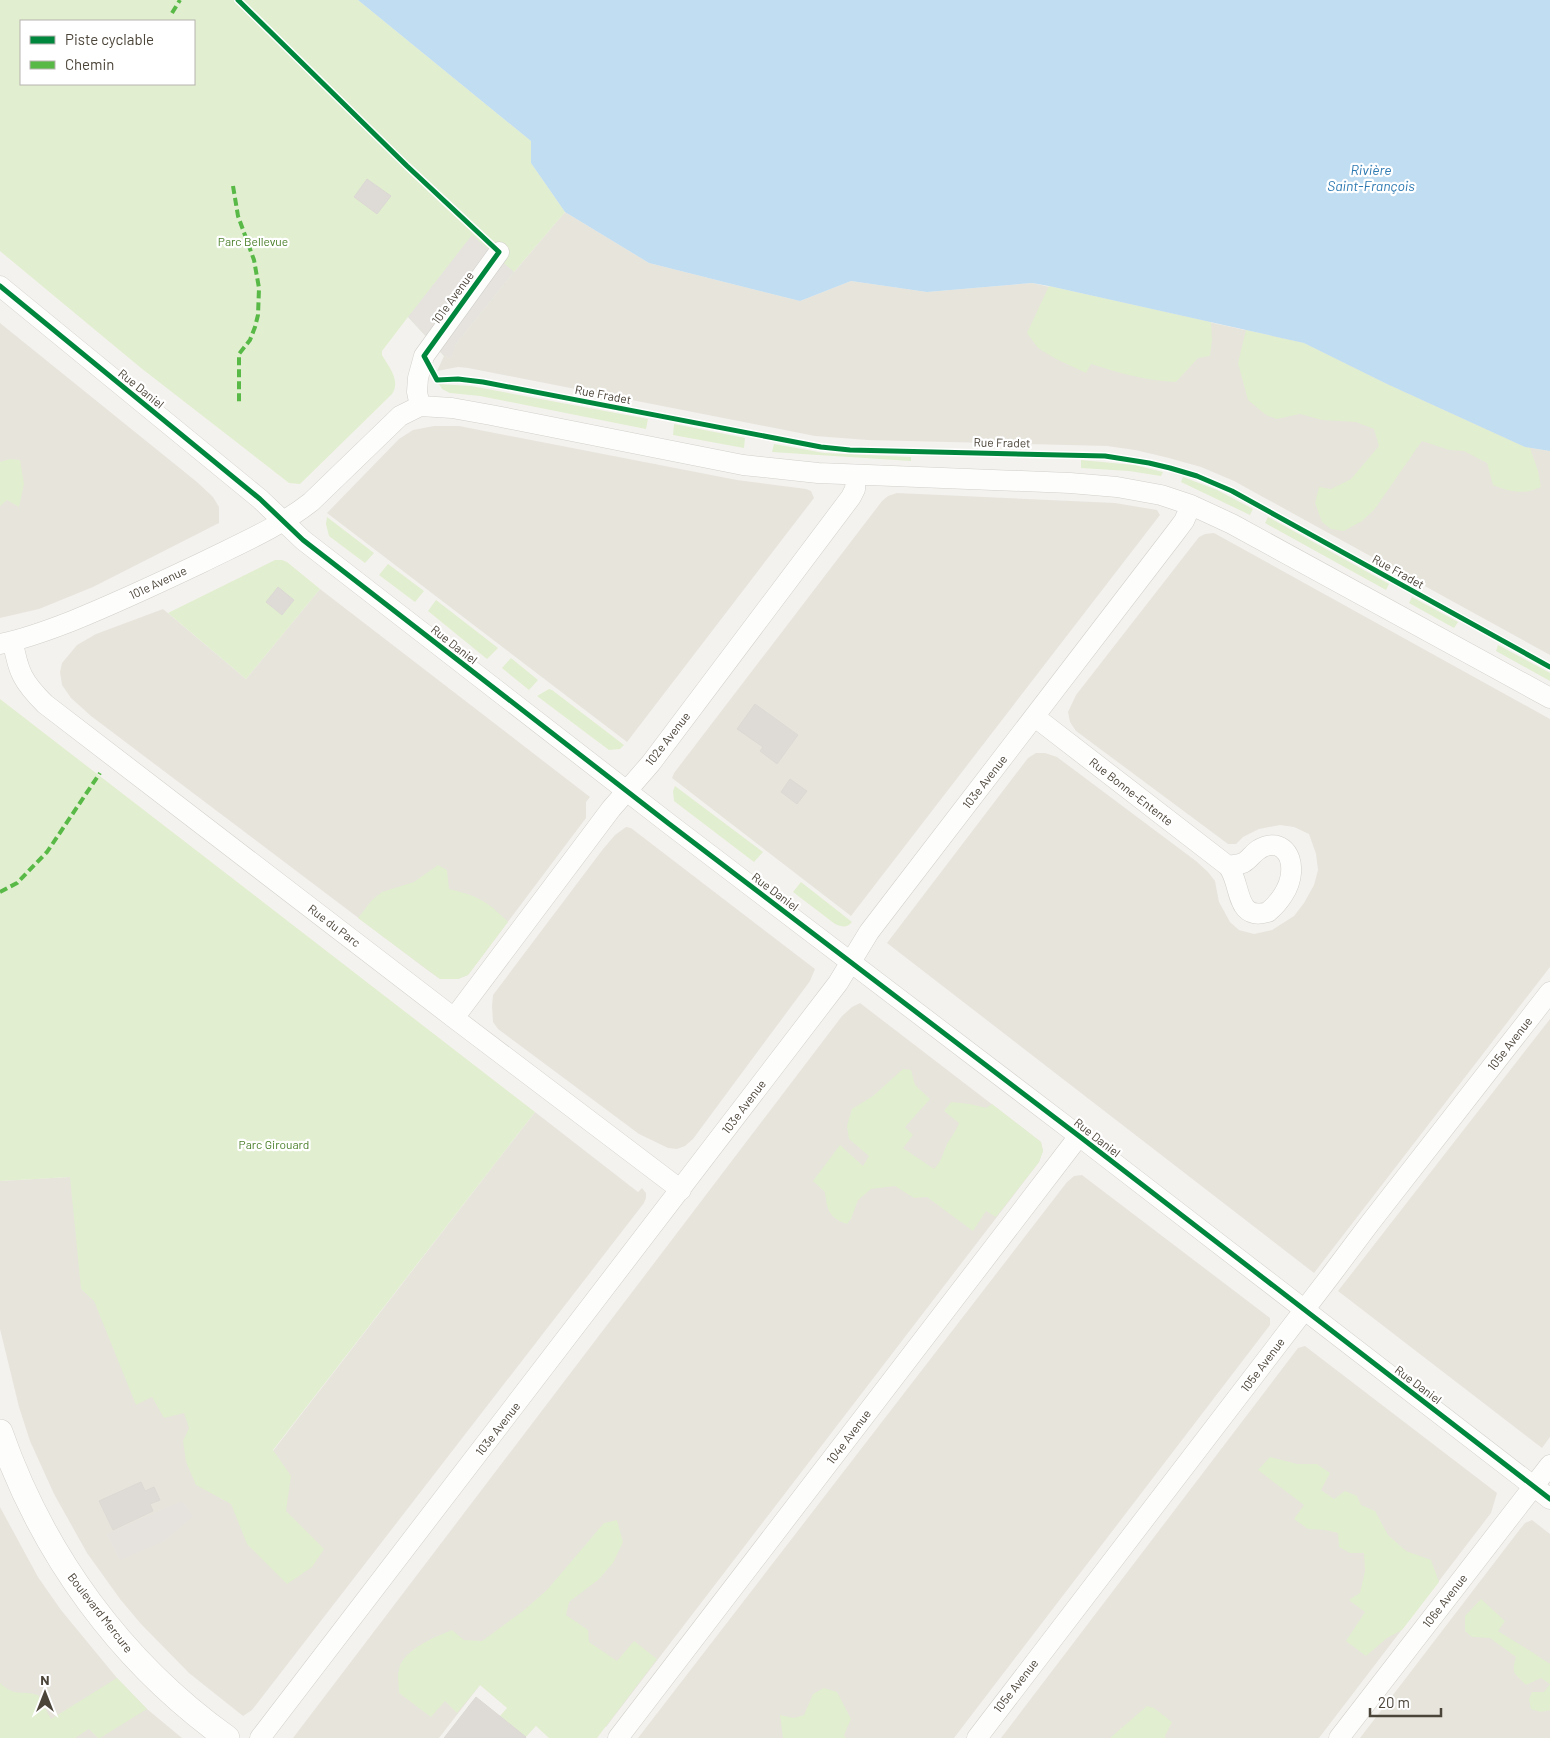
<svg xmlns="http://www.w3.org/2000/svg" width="1550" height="1738" font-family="Barlow,sans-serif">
<rect width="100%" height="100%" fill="#f4f2ee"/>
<path fill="#e7e4dc" d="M565,212L649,263L800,301L851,281L927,292L1032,283L1304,343L1387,384L1525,447L1550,451V655L1234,481L1201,467L1165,457L1135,450L1107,446L867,440L815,436L468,368L458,367L437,371L444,356L452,357L456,344L514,272Z
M0,323L197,482L213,497L219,507V523L93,587L39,609L0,618Z
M434,426H459L737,480L806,489L811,491L814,498L627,742L327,513L399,439L413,430Z
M897,493L1115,503L1157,510L1160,515L851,916L672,778L674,773L882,501L888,496Z
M1214,533L1550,719V967L1314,1273L887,943L1028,758L1036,753H1045L1057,757L1196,861L1208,872L1215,881L1219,902L1224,911L1230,922L1239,930L1254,934L1272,930L1294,916L1304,903L1314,885L1318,870L1316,854L1309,834L1294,827L1280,825L1259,829L1243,837L1236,844H1228L1076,731L1070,722L1068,712L1076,695L1199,537L1205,534Z
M320,589L590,797L586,802V818L468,975L458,979H440L426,969L91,716L71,698L62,685L60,672L62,663L77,645L96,634L163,609L246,679Z
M626,827L631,828L815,969L810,981L693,1139L685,1146L677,1149L668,1148L639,1134L498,1029L493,1022L492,1006L493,995L603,849L615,835Z
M860,1003L1041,1142L1043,1151L1039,1162L606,1727L480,1685L439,1738H293L842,1016L852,1007Z
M1550,1019V1437L1542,1448L1338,1291Z
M535,1112L638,1192L642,1188L646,1193V1198L644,1203L252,1710L243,1716L189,1673L141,1624L120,1599L87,1553L54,1494L30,1441L19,1407L0,1329V1181L86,1176L232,1504Z
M1082,1175L1270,1318V1325L954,1738H638L1067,1182L1074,1176Z
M1305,1346L1497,1493L1491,1513L1319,1738H1001L1298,1348Z
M0,1507L38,1577L61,1610L117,1678L147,1709L182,1738H0Z
M1532,1520L1550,1534V1738H1360L1517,1533L1525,1523Z"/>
<path fill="#e1eecf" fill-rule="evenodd" d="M0,0H358L531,141V163L565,212L514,272L456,344L452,358L444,356L408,317L382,351V355C389,367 401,381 392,394L300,484L289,483L141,368L0,251ZM21,21H194V84H21Z
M1049,286L1211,322L1212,340L1210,356L1198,358L1176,382C1147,381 1119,373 1091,364L1086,373L1056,359L1038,348L1027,333Z
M1246,330L1304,343L1387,384L1525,447L1530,448L1538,471L1541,487C1524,495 1510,492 1493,485L1487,463L1464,451L1449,450L1422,441L1374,510L1362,521L1344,531L1331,529L1322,522L1315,503L1319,487L1331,489L1351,479L1379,446L1374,429L1356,422L1322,420L1300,414L1277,419L1266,415L1248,400L1238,363Z
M439,384L471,386L648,419L646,429L480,396L450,393L442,389Z
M674,424L745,438L744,448L673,435Z
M774,444L824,453L911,457V461L772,452Z
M10,459L20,460L24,484L19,507L7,500L0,506V462Z
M1081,460L1134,465L1163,472L1161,476L1129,471L1081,468Z
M1183,477L1217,490L1253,509L1250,515L1181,482Z
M327,517L374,553L365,563L329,536L326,524Z
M1268,517L1389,584L1386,590L1265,523Z
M275,560H282L287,562L320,589L246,679L168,613ZM278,588L294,600L282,615L267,602Z
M388,564L424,591L415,602L379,575Z
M1412,597L1458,622L1454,628L1409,603Z
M436,600L498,648L487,659L428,611Z
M1498,645L1550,673V681L1496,651Z
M511,658L538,680L529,690L502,668Z
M549,689L552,690L624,745L620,749L609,750L537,696Z
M0,699L535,1112L273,1450L291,1476L286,1511L324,1549L312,1567L287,1584L247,1544L231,1504L196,1485L186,1462L183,1441L189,1428L184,1413L164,1418L152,1397L136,1405L94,1301L81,1289L70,1177L0,1181Z
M675,786L763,852L754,862L674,801L673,791Z
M438,865L447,870L449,889C478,896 486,900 508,922L468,975L458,979H440L358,918L372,900L382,892L414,882Z
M801,882L852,922C847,928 842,927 835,924L793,892Z
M903,1069L911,1070L915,1085L930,1099L905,1127L913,1135L903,1148L934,1169C942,1161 942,1155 947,1144C951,1137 956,1131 959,1123L944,1111L951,1102L970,1104L986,1108L992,1104L1041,1142L1043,1151L1039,1162L996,1217L986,1211L973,1231L927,1197L914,1198L895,1186L871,1189L858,1200L851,1219L847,1224C829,1218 827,1210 825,1192L813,1181L840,1145L863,1166L869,1156L849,1139L847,1126L852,1109L873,1096Z
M1270,1457L1297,1464H1317L1330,1473L1321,1490L1334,1499L1345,1491L1357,1496L1361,1505L1375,1511L1388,1535L1406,1551L1431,1560L1439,1582L1402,1630L1387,1638L1366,1656L1346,1641L1365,1612L1349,1600L1360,1593L1365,1571L1364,1553H1350L1339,1547L1338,1533L1325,1530L1308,1529L1294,1519L1304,1505L1258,1470Z
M617,1520L623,1542L613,1563L598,1580L569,1602L566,1615L588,1630L589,1642L617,1661L634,1641L657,1659L597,1738H549L536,1726L526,1737L500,1716L507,1708L480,1685L457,1713L445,1701L431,1717L399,1693C399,1686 397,1676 399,1669C404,1649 435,1637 452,1630L464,1640L482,1641L523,1611L547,1590L604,1523Z
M1481,1599L1505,1621L1498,1631C1515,1642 1533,1652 1550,1664V1710L1541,1712L1531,1709L1529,1699L1532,1692H1544L1550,1684L1541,1678L1526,1685C1514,1672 1511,1675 1516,1657L1490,1638L1472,1637L1465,1631V1616Z
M117,1678L147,1709L100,1738H98L89,1729L75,1738H0V1683C15,1697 20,1690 38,1695L51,1719Z
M824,1688L837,1692L851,1719L844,1735L846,1738H783L780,1715L794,1718L804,1715L813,1694Z
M1147,1706L1154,1708L1172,1722L1165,1736L1166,1738H1110Z"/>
<path fill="#e6e3df" d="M472,235L514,272L456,344L452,358L444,356L408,317Z
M182,1501L193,1516L164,1541L120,1560L107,1534Z"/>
<path fill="#c0ddf1" d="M358,0H1550V451L1525,447L1387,384L1304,343L1049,286L1032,283L927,292L851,281L800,301L649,263L565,212L531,163V141Z"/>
<path fill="#dedbd6" stroke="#dcd9d4" d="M367,179L391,196L377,214L354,197Z
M278,587L294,600L282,615L266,602Z
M755,704L798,735L777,764L760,751L763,747L737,729Z
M790,779L807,791L797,804L781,792Z
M141,1482L145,1491L154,1487L160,1500L150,1504L153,1511L113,1530L99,1501Z
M476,1697L526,1737L525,1738H444Z"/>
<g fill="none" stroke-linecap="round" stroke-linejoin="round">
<defs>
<path id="minor" d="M0,286L260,499L303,540L668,823L1079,1136L1550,1499
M420,406L417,392L418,378L424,356L499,252
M13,642C18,672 23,682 45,704L454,1018L681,1190
M0,644C25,639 49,630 72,621C116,603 159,583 201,563C239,544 278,528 311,502L400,416L420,406L452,408L491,415L743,465L818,473L1070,483L1117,487L1161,495L1191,505L1232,524L1550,698
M1035,717L1228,866C1242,883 1234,922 1268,912C1279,903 1290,888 1291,873C1293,852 1278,837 1258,850C1252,854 1249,860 1243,863C1238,865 1233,865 1228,866
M454,1018L611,809L651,763L851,497L855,489L856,475
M260,1738L838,983L869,932L1175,533L1184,521L1191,505
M618,1738L1079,1136
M977,1738L1331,1275L1370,1223L1550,992
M1339,1738L1550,1465"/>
<path id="tertiary" d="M0,1432C43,1555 121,1662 227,1738"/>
</defs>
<use href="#minor" stroke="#d2d0cb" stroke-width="21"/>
<use href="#tertiary" stroke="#d2d0cb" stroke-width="26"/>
<use href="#minor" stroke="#fdfdfc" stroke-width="20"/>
<use href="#tertiary" stroke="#fdfdfc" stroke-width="25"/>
<path stroke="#58b947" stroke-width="4" stroke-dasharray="8 4" stroke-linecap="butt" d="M172,13L180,0
M233,186L238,216L254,260L259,288L258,315L255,327L250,340L239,354V404
M0,892L17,883L47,852L100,773"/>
<defs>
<path id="cycleway" d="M238,0L407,166L499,252L424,356L437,380L458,379L483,382L821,447L850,450L1105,456L1149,463L1170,468L1197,476L1232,491L1550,667
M0,286L260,499L303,540L668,823L1079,1136L1550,1499"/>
</defs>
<use href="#cycleway" stroke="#fff" stroke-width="8"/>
<use href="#cycleway" stroke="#00873e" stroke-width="5"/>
</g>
<g text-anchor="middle" stroke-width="4.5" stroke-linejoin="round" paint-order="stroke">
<g font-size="12" fill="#4a7f2a" stroke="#fff">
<text x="253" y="246">Parc Bellevue</text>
<text x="274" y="1149">Parc Girouard</text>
</g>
<g font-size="12" fill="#4b4439" stroke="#fff">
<text transform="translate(453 298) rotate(-54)" y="4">101e Avenue</text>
<text transform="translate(141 389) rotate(39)" y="4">Rue Daniel</text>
<text transform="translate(603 395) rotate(11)" y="4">Rue Fradet</text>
<text transform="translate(1002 443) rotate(1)" y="4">Rue Fradet</text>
<text transform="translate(1398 572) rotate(29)" y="4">Rue Fradet</text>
<text transform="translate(158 583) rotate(-25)" y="4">101e Avenue</text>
<text transform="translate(454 645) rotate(38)" y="4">Rue Daniel</text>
<text transform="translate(668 739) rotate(-52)" y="4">102e Avenue</text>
<text transform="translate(985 782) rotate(-52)" y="4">103e Avenue</text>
<text transform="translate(1131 792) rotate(38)" y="4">Rue Bonne-Entente</text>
<text transform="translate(775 892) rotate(37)" y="4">Rue Daniel</text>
<text transform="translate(334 926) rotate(37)" y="4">Rue du Parc</text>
<text transform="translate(1510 1044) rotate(-52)" y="4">105e Avenue</text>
<text transform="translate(744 1107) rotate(-53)" y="4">103e Avenue</text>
<text transform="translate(1097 1138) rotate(38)" y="4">Rue Daniel</text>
<text transform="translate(1263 1365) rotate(-53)" y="4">105e Avenue</text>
<text transform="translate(1418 1385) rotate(37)" y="4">Rue Daniel</text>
<text transform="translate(498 1429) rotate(-52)" y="4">103e Avenue</text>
<text transform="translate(849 1437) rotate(-53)" y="4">104e Avenue</text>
<text transform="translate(1445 1601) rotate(-52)" y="4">106e Avenue</text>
<text transform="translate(100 1613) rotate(52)" y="4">Boulevard Mercure</text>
<text transform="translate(1016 1686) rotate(-52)" y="4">105e Avenue</text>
</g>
<g font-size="14" font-style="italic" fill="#2e7ab2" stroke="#fff">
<text x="1371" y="175">Rivière<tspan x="1371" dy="16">Saint-François</tspan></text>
</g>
</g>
<rect x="20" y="20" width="175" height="65" fill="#ffffff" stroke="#b7b4b0"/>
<rect x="30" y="36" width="25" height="8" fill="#00873e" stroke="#b7b4b0"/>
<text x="65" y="45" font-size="15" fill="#4b4439">Piste cyclable</text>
<rect x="30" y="61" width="25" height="8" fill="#58b947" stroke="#b7b4b0"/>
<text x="65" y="70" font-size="15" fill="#4b4439">Chemin</text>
<g transform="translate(45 1693)" stroke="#ffffff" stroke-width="4" paint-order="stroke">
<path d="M0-4L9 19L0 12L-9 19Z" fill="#4b4439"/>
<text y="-8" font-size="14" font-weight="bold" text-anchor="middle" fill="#4b4439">N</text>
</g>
<path d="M1370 1708v8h71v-8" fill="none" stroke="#4b4439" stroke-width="2.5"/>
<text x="1378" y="1708" font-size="15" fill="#4b4439" stroke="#ffffff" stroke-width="4" paint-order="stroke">20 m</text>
</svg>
